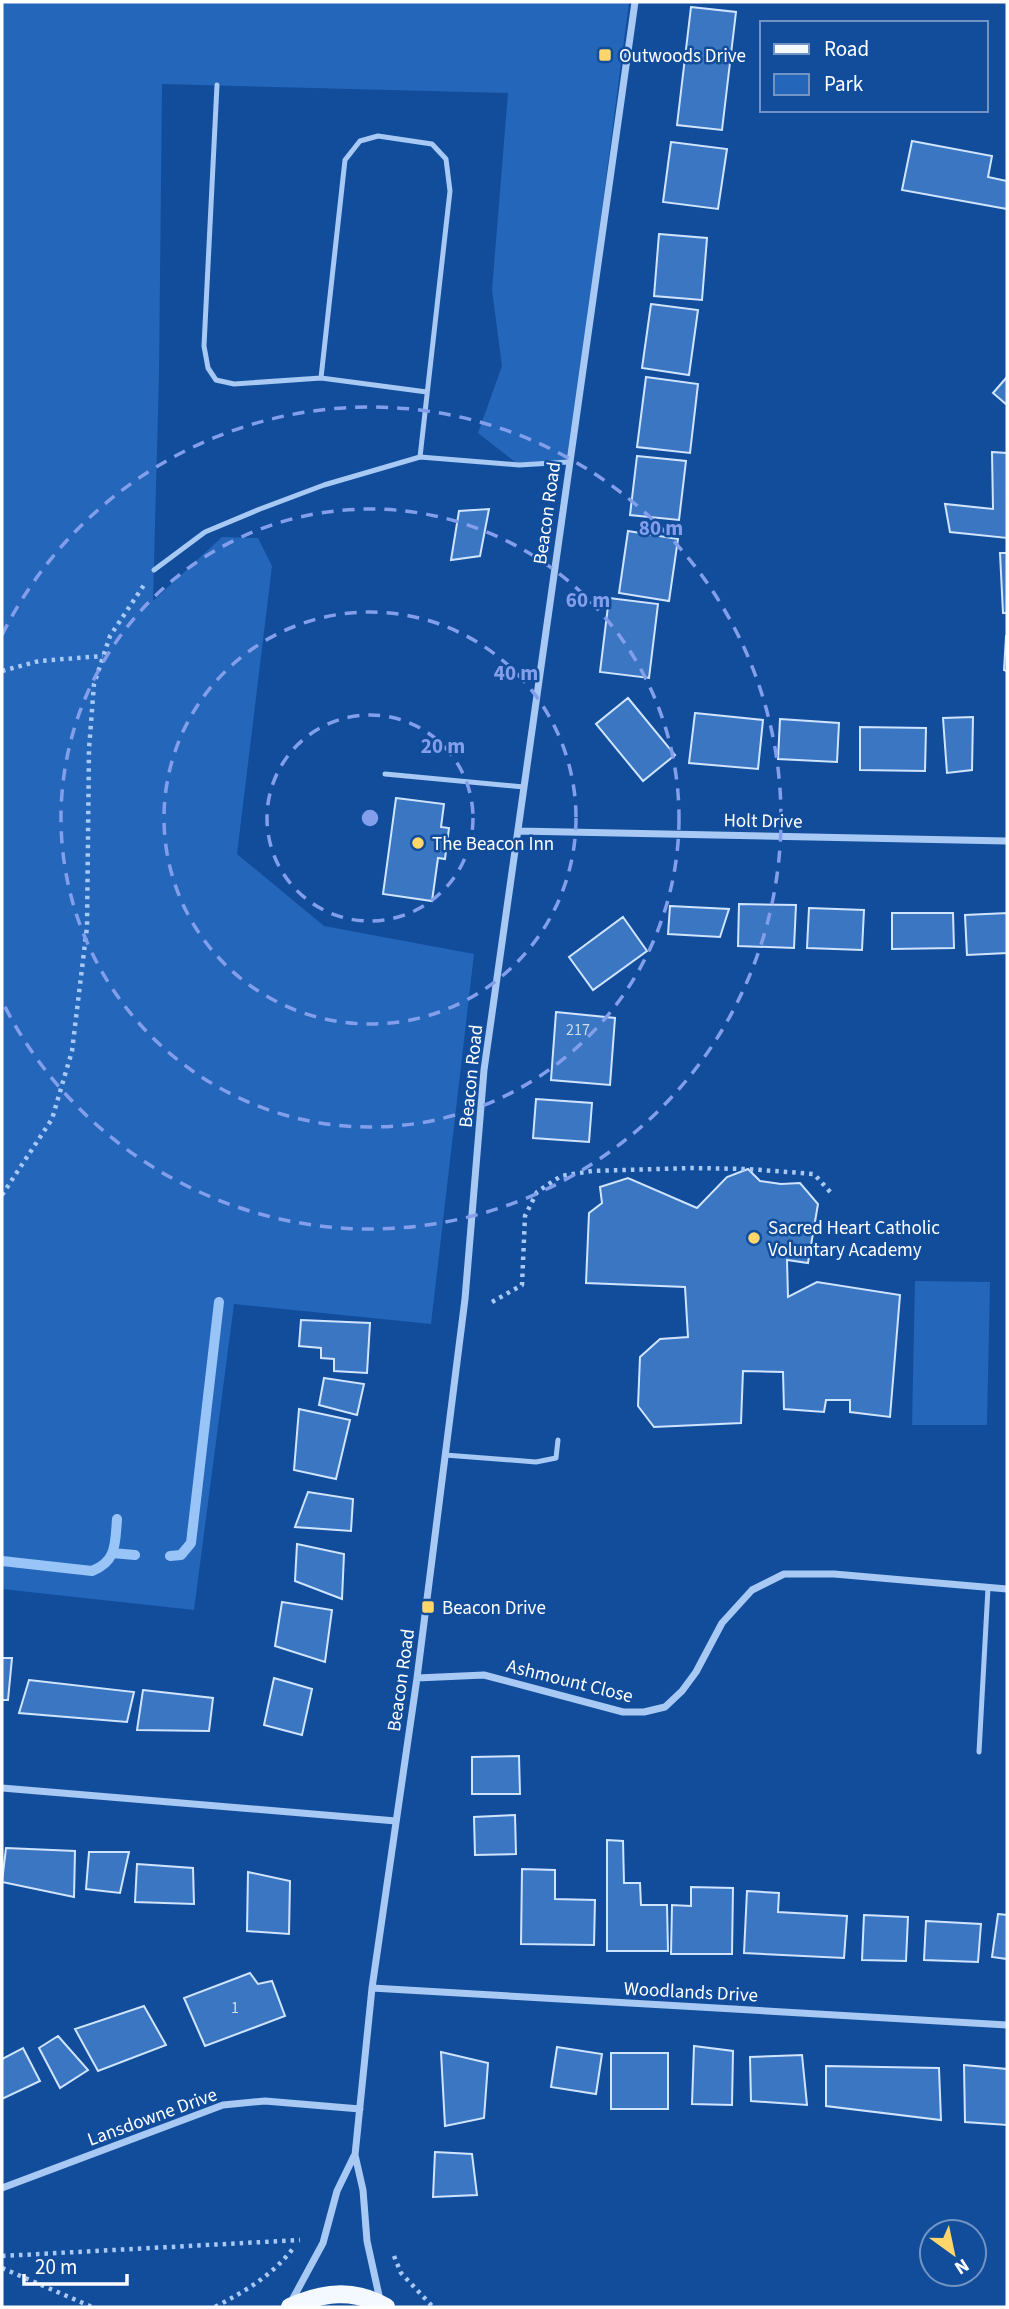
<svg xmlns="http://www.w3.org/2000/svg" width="1009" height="2309" font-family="'Source Sans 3',sans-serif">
<rect width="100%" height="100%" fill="#124d9c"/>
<path fill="#2466ba" d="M2,2H629L569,462L519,465L478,433L502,366L492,290L508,93L162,84L159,374L153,601L222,537L258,538L272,566L237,854L324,926L474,954L431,1324L234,1304L194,1610L2,1589Z
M915,1281L990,1282L987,1425H912Z"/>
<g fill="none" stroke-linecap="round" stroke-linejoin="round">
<path stroke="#99c4f7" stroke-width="10" d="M112,1553L135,1555
M170,1556L181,1555L191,1543L219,1302
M2,1561L92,1571C117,1561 115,1544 117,1519"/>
</g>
<path fill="#3b76c3" stroke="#cfe4fe" stroke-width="2" d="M691,7L736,12L722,130L677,125Z
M912,141L992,156L988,177L1007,181V209L902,190Z
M671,142L727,149L718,209L663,202Z
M659,234L707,238L702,300L654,296Z
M651,304L698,310L689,375L642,368Z
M646,377L698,384L690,453L637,447Z
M1007,377V405L993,393Z
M992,452L1007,453V538L950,532L945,504L993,509Z
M637,456L686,461L679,520L630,515Z
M489,509L480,556L451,560L459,511Z
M628,531L678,539L669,601L619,593Z
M1000,553H1007V613H1003Z
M609,598L658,604L649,678L600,672Z
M1006,637L1007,638V671L1004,670Z
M628,698L675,755L643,781L596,724Z
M695,713L763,720L758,769L689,763Z
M973,717L972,770L947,773L943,718Z
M780,719L839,723L837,762L778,759Z
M860,727L926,728L925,771L860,770Z
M396,798L444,804L441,827L449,828L445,859L438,858L432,901L383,894Z
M739,904L796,905L794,948L738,946Z
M670,906L729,909L720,937L668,934Z
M809,908L864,910L862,950L807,948Z
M892,913H953L954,948L892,949Z
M1007,913V953L967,955L965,915Z
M623,917L647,951L593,990L569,957Z
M556,1012L615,1018L610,1085L551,1080Z
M536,1099L592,1103L589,1142L533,1138Z
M748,1169L760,1181L781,1184L800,1183L818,1204L808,1263L787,1260L788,1297L817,1282L900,1295L890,1417L850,1412V1400H826L824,1412L784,1409L783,1372L743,1371L741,1423L654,1427L638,1406L640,1357L660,1339L688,1337L685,1287L586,1283L589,1213L602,1203L600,1187L628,1178L697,1208L727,1177Z
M301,1320L370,1323L367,1373L334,1371V1359L321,1358V1348L299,1346Z
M324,1378L364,1384L357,1415L319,1405Z
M299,1409L350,1420L336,1479L294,1470Z
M308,1492L353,1499L351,1531L295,1527Z
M297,1544L344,1554L342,1599L295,1581Z
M282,1602L332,1610L325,1662L275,1646Z
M2,1658H12L8,1700H2Z
M274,1678L312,1689L302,1735L264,1725Z
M29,1680L134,1692L127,1722L19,1713Z
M143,1690L213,1698L209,1731L137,1730Z
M519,1756L520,1794H472V1757Z
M515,1815L516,1854L475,1855L474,1817Z
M607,1840L623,1841L624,1883H640L641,1905H667L668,1951H607Z
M6,1848L75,1851L74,1897L2,1882Z
M89,1852H129L120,1893L86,1889Z
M137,1864L193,1868L194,1904L135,1902Z
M522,1869L555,1870V1899L595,1900L594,1945L521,1944Z
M248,1872L290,1881L289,1934L247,1931Z
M691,1887L733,1888L732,1954H671L672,1905L691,1906Z
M747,1891L779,1893L778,1912L847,1916L844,1958L744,1953Z
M998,1914L1007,1915V1959L992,1957Z
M864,1915L908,1917L906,1961L862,1960Z
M926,1921L981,1924L978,1962L924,1960Z
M250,1973L258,1984L272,1981L285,2016L205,2046L184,1998Z
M144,2006L166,2045L98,2071L75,2029Z
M58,2036L88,2070L60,2088L39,2048Z
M694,2046L733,2051L732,2105L692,2104Z
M557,2047L602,2054L596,2094L551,2087Z
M23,2048L40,2081L2,2099V2059Z
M441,2052L488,2063L484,2118L445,2126Z
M611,2053H668V2109H611Z
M802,2055L807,2105L751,2101L750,2057Z
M964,2065L1007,2069V2125L965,2122Z
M826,2066L939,2068L941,2120L826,2106Z
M435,2152L472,2154L477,2195L433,2197Z"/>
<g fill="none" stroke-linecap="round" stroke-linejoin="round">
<path stroke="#a7c9f4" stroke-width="4.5" stroke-dasharray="3.5 5" stroke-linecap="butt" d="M2,671L39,661L103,656
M2,1195L52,1119L72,1051L87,927L89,749L94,684L110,636L144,585
M492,1302L522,1285L525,1216L537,1192L561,1176L592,1171L691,1168L748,1169L814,1174L832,1194
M2,2256L300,2240
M394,2256L401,2273L433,2307
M2,2268L92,2307
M215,2307C247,2290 272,2276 295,2246"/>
<path stroke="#a7c9f4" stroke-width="5" d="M217,85L204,346L208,368L216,380L234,384L321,378L427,392
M321,378L345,160L360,141L378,136L432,144L446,159L450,191L420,457
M154,570L205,532L260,509L324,485L420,457L519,465L569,462
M385,774L524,787
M445,1455L536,1462L556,1458L558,1440
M979,1752L988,1588"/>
<path stroke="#a7c9f4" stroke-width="7" d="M518,831L1007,841
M417,1678L484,1675L623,1712H644L665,1707L682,1691L696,1672L722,1623L752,1590L784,1574H834L1007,1589
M2,1788L396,1821
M372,1988L1007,2025
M2,2188L223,2105L265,2101L360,2109
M380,2300L367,2241L363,2190L355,2155L372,1988L417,1678L465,1299L484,1070L635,2
M291,2302L323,2243L337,2191L354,2156"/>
<path stroke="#f4f8ff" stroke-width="18" d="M290,2307C322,2292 354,2288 386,2307"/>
</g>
<g fill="none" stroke="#839eea" stroke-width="3.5" stroke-dasharray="12 9">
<circle cx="370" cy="818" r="103"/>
<circle cx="370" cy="818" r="206"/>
<circle cx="370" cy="818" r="309"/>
<path d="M2 635A411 411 0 1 1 2 1001"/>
</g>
<g fill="#ffd66a" stroke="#124d9c" stroke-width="2.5">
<rect x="598" y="48" width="14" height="14" rx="3.5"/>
<circle cx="418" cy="843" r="7"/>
<circle cx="754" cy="1238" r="7"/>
<rect x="421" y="1600" width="14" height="14" rx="3.5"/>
</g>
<g text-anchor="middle" stroke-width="5" stroke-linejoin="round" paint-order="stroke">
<g font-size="16" fill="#ceddf0">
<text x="578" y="1035">217</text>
<text x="235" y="2013">1</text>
</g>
<g font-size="19" fill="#fff" stroke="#124d9c" text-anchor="start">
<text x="619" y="62">Outwoods Drive</text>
<text x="432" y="850">The Beacon Inn</text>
<text x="768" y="1234">Sacred Heart Catholic<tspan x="768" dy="22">Voluntary Academy</tspan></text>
<text x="442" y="1614">Beacon Drive</text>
</g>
<g font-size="19" fill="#fff" stroke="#124d9c">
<text transform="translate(546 513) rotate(-82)" y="7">Beacon Road</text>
<text transform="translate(763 820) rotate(1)" y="7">Holt Drive</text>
<text transform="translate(470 1076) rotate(-84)" y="7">Beacon Road</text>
<text transform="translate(400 1680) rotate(-82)" y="7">Beacon Road</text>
<text transform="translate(570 1680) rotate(14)" y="7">Ashmount Close</text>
<text transform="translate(691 1991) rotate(3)" y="7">Woodlands Drive</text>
<text transform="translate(152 2116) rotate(-20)" y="7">Lansdowne Drive</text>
</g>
</g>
<circle cx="370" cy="818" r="10" fill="#839eea" stroke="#124d9c" stroke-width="3.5"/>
<g font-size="21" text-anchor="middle" font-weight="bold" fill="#839eea" stroke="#124d9c" stroke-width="5" stroke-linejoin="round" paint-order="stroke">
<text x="661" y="535">80 m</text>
<text x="588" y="607">60 m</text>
<text x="516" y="680">40 m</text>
<text x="443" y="753">20 m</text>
</g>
<rect width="1009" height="2309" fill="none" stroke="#ffffff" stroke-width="7"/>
<rect x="760" y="21" width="228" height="91" fill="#124d9c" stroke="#7194c4" stroke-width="2"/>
<rect x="774" y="44" width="35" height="10" fill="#f4f8ff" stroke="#7194c4" stroke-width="2"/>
<text x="824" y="56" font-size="21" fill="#ffffff">Road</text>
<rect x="774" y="74" width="35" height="21" fill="#2466ba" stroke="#7194c4" stroke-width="2"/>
<text x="824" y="91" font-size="21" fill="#ffffff">Park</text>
<g transform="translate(953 2253) rotate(147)"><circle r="33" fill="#124d9c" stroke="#7194c4" stroke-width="2"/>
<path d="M0-5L12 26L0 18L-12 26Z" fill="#ffd66a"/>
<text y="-10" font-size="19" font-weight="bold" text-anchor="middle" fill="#ffffff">N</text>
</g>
<path d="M24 2274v10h103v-10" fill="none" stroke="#ffffff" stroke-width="3.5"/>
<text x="35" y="2274" font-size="21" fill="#ffffff" stroke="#124d9c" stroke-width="5" paint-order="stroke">20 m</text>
</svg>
